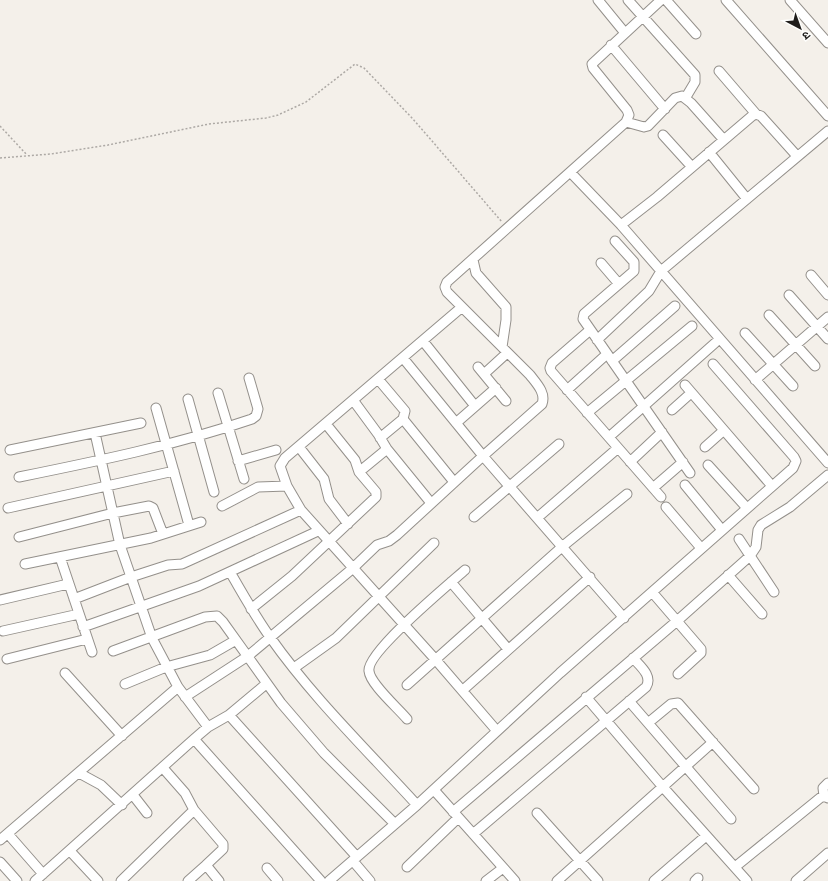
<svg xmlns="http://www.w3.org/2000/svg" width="828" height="881" font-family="Montserrat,'Noto Sans Devanagari',sans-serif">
<rect width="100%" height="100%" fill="#f4f0ea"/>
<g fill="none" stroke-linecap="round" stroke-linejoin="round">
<defs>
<path id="minor" d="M598,0L625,33
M628,0L695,75V82L686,97
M666,0L696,34
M726,0L828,116
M790,0L828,43
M611,45L665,109
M719,71L756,114
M626,122L644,127L648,126L675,98L682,96L691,103L724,140
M663,135L692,167
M709,152L747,199
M571,173L621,225L828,463
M621,225L657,197L752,116L756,114L761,116L797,156
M615,241L634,262V271L584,314L583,319L690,473
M473,260L476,273L506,307V320L502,347
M601,263L619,284
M811,275L828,295
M789,295L828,339
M462,307L285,458L280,466L287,486L301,510L435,659L497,731
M769,315L815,366
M590,330L552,363L550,368L551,371L661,497
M745,333L793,386
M597,340L649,291L661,271L828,131
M423,341L475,406
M403,358L483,456L624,618
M612,361L675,306
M478,367L506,401
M484,374L507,353
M378,379L405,411L403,419L380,438
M755,380L828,317
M685,385L772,486
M567,390L607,354
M218,393L244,479
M188,399L214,492
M353,400L378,434L387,449L431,503
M156,408L189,525
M672,410L691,393
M587,413L692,326
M403,419L454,482
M456,423L496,388
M95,433L120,545L152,638L178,687L208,727
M609,437L715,343
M299,447L324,479L329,499L348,524
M705,447L723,431
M10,450L141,423
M238,461L276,450
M630,462L662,432
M708,465L747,508
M359,472L387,449
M19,477C98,461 176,445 252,419L256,416L258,409L249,378
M685,485L722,530
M653,488L683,462
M222,506L258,487L287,486
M666,507L701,548
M8,508L174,471
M474,517L559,444
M537,518L618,448
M19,537L113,513L149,506L153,508L163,534
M739,539L774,592
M60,557L92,652
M25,564L151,538L201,522
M230,572C243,594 255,616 270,637C313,698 367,750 417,805
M728,575L762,614
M451,582L508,649
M652,592L701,649V653L678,674
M74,599L131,577L168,565L182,564L301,510
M0,600L68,584
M251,609L292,576L376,497V492L359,472L355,460L326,424
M83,627L199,586L318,531
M3,631L79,614
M113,651L205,617L217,616L223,622L281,703L324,753L395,824
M7,659L87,639
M294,668L336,638L434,543
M65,673L122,736
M125,684L166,667L210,655L236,640
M407,685L563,546L627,494
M463,690L590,577
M185,697L248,656L352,569L377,545L389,541L397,535L483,456L542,404C546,393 537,384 530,375L447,292L445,287L447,282L626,122L629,115L627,110L593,68L592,64L661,0
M586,697L662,786L747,881
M629,701L731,819
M229,715L357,857
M407,719C398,708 370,684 369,671C366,653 448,585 465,570
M648,723L671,704L678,703L754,789
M194,739L321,881
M163,768L185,793L194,810L223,844V849L206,865L219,881
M79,773L101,785L122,805
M434,790L515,881
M133,795L147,813
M824,796L823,788L828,783
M453,812L677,621L750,556L756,547L758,530L761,525L790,507L828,475
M537,813L598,881
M8,834L43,874
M473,834L646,687C653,676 640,666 633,658
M0,840L178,687
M70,851L98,881
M353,861L370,881
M0,862L17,881
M407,867L458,818
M735,867L820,798L824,796L828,798
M267,868L278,881
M35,881L194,739L208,727L229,715L266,684
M121,881L194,810
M188,881L206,865
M329,881L417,805L560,673L793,468L796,461L794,457L713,364
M486,881L503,868
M557,881L713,742
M654,881L706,836
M695,881L698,878
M796,881L828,853"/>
</defs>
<use href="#minor" stroke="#94908b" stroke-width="11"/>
<path stroke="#ada9a5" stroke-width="1.5" stroke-dasharray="2 2" stroke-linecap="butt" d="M0,126L27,155
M0,158L51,154L108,145L209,124L266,118L278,115L306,102L355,64L364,68L413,119L502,222"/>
<use href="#minor" stroke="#fff" stroke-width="9"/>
</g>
<g transform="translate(800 28) rotate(139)" stroke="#fefefc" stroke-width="3" paint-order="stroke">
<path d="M0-3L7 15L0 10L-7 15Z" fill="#1f1d1b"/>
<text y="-6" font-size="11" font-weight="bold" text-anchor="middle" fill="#1f1d1b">उ</text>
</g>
</svg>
